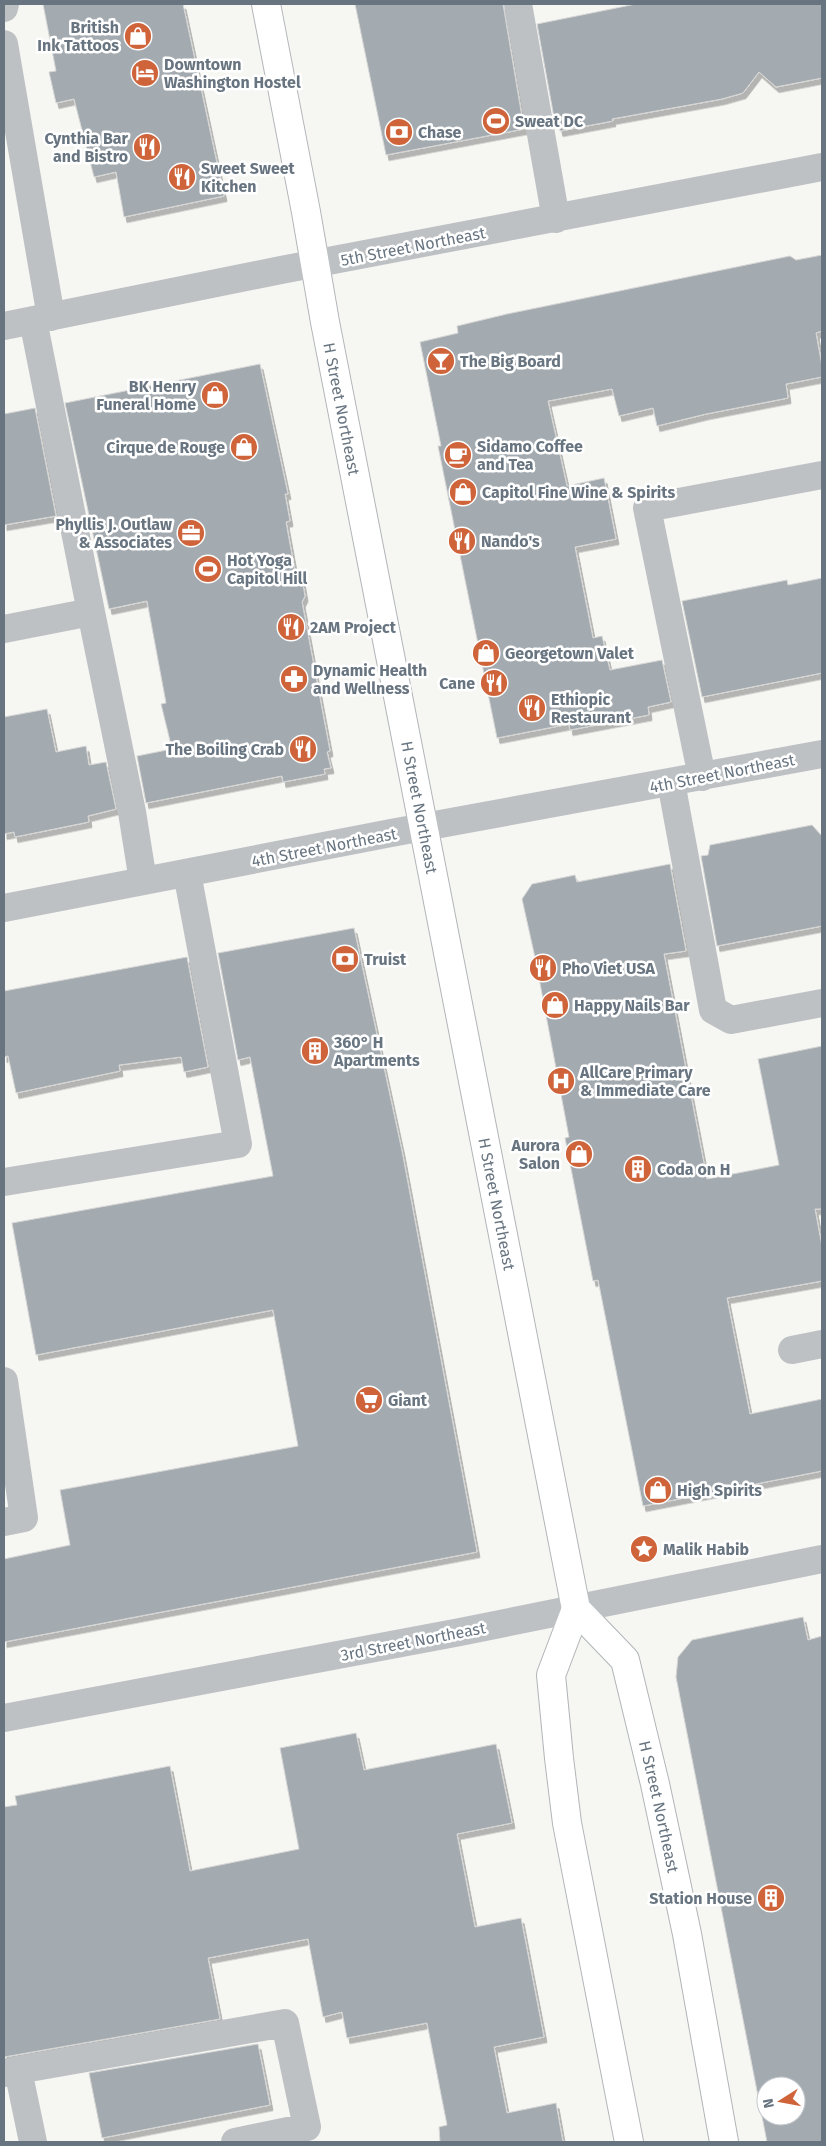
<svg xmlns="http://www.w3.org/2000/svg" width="826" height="2146" font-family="'Fira Sans',sans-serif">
<defs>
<filter id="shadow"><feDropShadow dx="3" dy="5.5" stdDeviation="0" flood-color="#0004"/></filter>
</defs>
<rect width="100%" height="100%" fill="#f6f6f3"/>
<path fill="#a4abb0" stroke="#d7d7d6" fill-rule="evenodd" filter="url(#shadow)" d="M43,4H183L224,196L124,217L116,172L94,177L74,99L56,103L49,72L56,71Z
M355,4H503L524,129L386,155Z
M636,4H822V78L776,87L759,72L743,93L722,99L612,119L613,121L560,131L558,123H555L537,24Z
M822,255V331L816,333L822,366V377L786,384L788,398L706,414L657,426L653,408L619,416L612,389L548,401L567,486L604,478L616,539L575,547L593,638L602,636L610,670L662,660L671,702L648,707L649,715L570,730L569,724L497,738L438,446H441L420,342L458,333L457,326L507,314L790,256L796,260Z
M260,364L288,494H285L290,521L286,522L296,577L302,579L305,596L302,602L330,751L327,752L331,768L324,769L325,774L283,782L282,776L146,803L137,756L172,749L161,704L166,703L147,601L109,609L65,403Z
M35,408L56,516L4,525V414Z
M822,578V673L702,697L682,601L787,580L788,585Z
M47,709L56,752L86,746L89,765L106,762L116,809L88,816L89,822L15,837L14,832L4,834V717Z
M812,825L822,836V926L717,946L701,856L708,855L710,845Z
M670,864L686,951L664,954L707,1179L779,1165L758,1059L822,1046V1209H815L822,1246V1281L727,1298L750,1414L822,1399V1471L643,1506L598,1280L593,1281L565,1138L569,1137L536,962L522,899L532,884L575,875L577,882Z
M354,928L402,1151L477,1552L4,1642V1559L70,1545L60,1490L298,1446L273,1310L36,1355L12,1223L273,1176L250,1057L238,1060L218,953Z
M187,957L208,1067L184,1072L181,1057L119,1065L120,1071L16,1093L8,1056L4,1057V991Z
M803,1617L808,1640L822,1636V2142H767L676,1677L678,1657L692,1640ZM766,2086H796V2116H766Z
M356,1733L364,1770L496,1744L512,1823L457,1834L475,1927L521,1918L544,2037L494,2047L507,2113L556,2103L563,2142H440L439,2127L447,2125L427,2023L347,2038L342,2012L323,2017L308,1939L208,1958L220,2019L4,2057V1807L17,1805L15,1796L170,1766L190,1871L299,1849L280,1748Z
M258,2044L270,2105L102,2138L89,2073Z"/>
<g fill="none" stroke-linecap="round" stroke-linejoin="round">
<defs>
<g id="major">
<path id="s1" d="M266,4L306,212L325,322L576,1609L625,1660L655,1784L687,1934L724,2142"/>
<path d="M576,1609L551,1675L559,1758L567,1823L629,2142"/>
</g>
</defs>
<use href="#major" stroke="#b1b5b8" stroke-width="30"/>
<path stroke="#bdc1c4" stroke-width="28" d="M518,4L556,219
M4,8L5,4
M4,44L51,317
M33,320L91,612
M4,326L281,270L822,167
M4,629L91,612L132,812L143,881
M702,777L647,508L822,475
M671,782L713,1010L731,1020L822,1003
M4,908L391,833L822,754
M4,1182L238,1144L187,873
M792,1350L822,1344
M4,1381L24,1518L4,1522
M4,1718L460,1632L822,1559
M18,2070L285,2023L307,2127L235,2142
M4,2073L18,2070L33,2142"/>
<use href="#major" stroke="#fff" stroke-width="28"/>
</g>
<defs>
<symbol id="shop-disc" viewBox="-11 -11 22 22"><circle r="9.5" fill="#cf643a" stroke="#fff"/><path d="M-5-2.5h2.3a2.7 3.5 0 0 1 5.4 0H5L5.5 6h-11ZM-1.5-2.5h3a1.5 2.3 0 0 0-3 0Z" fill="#fff"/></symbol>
<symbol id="hotel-disc" viewBox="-11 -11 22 22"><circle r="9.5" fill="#cf643a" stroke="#fff"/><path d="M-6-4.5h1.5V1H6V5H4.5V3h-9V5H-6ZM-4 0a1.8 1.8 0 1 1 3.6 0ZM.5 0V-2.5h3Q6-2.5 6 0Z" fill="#fff"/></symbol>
<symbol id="stadium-disc" viewBox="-11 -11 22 22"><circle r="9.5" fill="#cf643a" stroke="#fff"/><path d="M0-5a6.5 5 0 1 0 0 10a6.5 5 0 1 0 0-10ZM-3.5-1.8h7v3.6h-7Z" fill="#fff"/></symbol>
<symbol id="bank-disc" viewBox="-11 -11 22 22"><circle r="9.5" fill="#cf643a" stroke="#fff"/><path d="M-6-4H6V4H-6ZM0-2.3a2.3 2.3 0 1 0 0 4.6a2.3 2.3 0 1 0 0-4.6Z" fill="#fff"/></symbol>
<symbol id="restaurant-disc" viewBox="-11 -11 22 22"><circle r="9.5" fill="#cf643a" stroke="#fff"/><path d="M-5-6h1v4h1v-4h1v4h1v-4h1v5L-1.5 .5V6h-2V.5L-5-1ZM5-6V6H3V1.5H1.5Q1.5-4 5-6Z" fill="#fff"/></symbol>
<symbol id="bar-disc" viewBox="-11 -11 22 22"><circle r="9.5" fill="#cf643a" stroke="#fff"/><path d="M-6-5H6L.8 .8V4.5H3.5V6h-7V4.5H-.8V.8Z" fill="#fff"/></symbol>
<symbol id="cafe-disc" viewBox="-11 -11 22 22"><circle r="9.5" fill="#cf643a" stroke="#fff"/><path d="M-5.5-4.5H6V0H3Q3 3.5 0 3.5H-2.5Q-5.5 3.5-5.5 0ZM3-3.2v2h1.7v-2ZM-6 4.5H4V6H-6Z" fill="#fff"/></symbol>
<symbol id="office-disc" viewBox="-11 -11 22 22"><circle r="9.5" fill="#cf643a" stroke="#fff"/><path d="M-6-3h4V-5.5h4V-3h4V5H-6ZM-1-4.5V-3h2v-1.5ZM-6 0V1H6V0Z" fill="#fff"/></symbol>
<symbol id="pharmacy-disc" viewBox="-11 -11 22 22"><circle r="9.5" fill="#cf643a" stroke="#fff"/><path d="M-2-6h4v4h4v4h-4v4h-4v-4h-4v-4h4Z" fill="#fff"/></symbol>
<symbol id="building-disc" viewBox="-11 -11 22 22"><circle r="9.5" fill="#cf643a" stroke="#fff"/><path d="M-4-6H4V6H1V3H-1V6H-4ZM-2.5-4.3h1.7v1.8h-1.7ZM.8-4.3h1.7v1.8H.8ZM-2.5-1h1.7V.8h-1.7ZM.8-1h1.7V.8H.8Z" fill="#fff"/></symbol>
<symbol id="hospital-disc" viewBox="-11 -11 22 22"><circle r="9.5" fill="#cf643a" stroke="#fff"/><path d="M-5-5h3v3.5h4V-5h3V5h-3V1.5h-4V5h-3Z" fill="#fff"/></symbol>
<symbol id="supermarket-disc" viewBox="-11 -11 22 22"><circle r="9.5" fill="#cf643a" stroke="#fff"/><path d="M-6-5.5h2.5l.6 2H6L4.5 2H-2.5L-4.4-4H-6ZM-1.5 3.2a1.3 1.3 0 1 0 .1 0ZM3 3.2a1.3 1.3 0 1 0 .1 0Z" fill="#fff"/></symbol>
<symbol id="sight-disc" viewBox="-11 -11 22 22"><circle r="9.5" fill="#cf643a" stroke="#fff"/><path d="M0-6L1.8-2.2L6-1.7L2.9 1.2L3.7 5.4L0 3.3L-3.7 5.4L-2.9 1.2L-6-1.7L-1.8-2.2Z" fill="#fff"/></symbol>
</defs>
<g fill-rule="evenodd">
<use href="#shop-disc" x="122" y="20" width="32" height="32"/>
<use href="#hotel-disc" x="129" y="57" width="32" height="32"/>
<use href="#stadium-disc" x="480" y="105" width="32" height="32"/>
<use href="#bank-disc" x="383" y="116" width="32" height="32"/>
<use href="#restaurant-disc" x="131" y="131" width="32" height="32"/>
<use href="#restaurant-disc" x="166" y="161" width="32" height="32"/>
<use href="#bar-disc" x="425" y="345" width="32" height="32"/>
<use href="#shop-disc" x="199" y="379" width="32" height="32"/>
<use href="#shop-disc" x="228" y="431" width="32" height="32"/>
<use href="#cafe-disc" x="442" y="439" width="32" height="32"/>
<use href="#shop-disc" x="447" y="476" width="32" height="32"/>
<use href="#office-disc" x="175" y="517" width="32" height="32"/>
<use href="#restaurant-disc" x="446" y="525" width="32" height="32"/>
<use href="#stadium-disc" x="192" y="553" width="32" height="32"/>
<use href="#restaurant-disc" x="275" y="611" width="32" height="32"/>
<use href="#shop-disc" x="470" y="637" width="32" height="32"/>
<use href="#pharmacy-disc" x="278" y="663" width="32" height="32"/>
<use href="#restaurant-disc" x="478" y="667" width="32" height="32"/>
<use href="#restaurant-disc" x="516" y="692" width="32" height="32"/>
<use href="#restaurant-disc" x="287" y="733" width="32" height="32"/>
<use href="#bank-disc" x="329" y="943" width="32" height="32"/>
<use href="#restaurant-disc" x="527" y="952" width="32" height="32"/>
<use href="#shop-disc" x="539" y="989" width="32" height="32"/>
<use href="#building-disc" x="299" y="1035" width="32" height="32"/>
<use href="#hospital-disc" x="545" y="1065" width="32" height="32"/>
<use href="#shop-disc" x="563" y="1138" width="32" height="32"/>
<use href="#building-disc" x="622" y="1153" width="32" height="32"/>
<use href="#supermarket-disc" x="353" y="1384" width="32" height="32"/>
<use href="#shop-disc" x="642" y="1474" width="32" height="32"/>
<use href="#sight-disc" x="628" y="1533" width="32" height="32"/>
<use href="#building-disc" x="755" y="1882" width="32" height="32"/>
</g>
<g text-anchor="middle" stroke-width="5" stroke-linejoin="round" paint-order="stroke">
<g font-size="16" font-weight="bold" fill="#687581" stroke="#fff" text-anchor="start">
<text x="119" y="33" text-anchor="end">British<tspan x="119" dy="18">Ink Tattoos</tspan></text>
<text x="164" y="70">Downtown<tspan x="164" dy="18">Washington Hostel</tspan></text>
<text x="515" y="127">Sweat DC</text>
<text x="418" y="138">Chase</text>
<text x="128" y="144" text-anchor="end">Cynthia Bar<tspan x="128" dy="18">and Bistro</tspan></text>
<text x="201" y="174">Sweet Sweet<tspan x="201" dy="18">Kitchen</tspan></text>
<text x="460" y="367">The Big Board</text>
<text x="196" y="392" text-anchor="end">BK Henry<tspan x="196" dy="18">Funeral Home</tspan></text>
<text x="477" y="452">Sidamo Coffee<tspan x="477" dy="18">and Tea</tspan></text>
<text x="225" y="453" text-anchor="end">Cirque de Rouge</text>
<text x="482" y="498">Capitol Fine Wine &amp; Spirits</text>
<text x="172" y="530" text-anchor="end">Phyllis J. Outlaw<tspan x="172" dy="18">&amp; Associates</tspan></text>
<text x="481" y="547">Nando's</text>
<text x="227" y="566">Hot Yoga<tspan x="227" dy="18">Capitol Hill</tspan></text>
<text x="310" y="633">2AM Project</text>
<text x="505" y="659">Georgetown Valet</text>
<text x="313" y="676">Dynamic Health<tspan x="313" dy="18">and Wellness</tspan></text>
<text x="475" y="689" text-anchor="end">Cane</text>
<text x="551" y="705">Ethiopic<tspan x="551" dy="18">Restaurant</tspan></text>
<text x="284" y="755" text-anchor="end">The Boiling Crab</text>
<text x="364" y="965">Truist</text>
<text x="562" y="974">Pho Viet USA</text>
<text x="574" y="1011">Happy Nails Bar</text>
<text x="334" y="1048">360° H<tspan x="334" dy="18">Apartments</tspan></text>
<text x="580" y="1078">AllCare Primary<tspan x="580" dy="18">&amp; Immediate Care</tspan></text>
<text x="560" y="1151" text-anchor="end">Aurora<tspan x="560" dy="18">Salon</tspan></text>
<text x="657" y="1175">Coda on H</text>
<text x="388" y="1406">Giant</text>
<text x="677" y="1496">High Spirits</text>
<text x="663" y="1555">Malik Habib</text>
<text x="752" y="1904" text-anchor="end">Station House</text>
</g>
<g font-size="16" fill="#687581" stroke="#fff">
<text transform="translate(413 246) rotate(-11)" y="6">5th Street Northeast</text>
<text dy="6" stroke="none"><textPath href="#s1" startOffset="412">H Street Northeast</textPath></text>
<text transform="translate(722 773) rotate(-11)" y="6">4th Street Northeast</text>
<text dy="6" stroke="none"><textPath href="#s1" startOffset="818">H Street Northeast</textPath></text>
<text transform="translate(324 847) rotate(-11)" y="6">4th Street Northeast</text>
<text dy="6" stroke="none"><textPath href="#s1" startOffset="1222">H Street Northeast</textPath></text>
<text transform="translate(413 1641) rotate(-11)" y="6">3rd Street Northeast</text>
<text dy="6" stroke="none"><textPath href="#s1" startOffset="1856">H Street Northeast</textPath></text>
</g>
</g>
<rect width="826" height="2146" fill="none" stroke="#687581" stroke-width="10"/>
<g transform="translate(781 2101) rotate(259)"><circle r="24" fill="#ffffff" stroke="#c3c8cd"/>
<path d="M0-4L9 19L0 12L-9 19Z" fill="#cf643a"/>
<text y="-8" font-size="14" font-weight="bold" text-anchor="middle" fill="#687581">N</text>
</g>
</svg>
